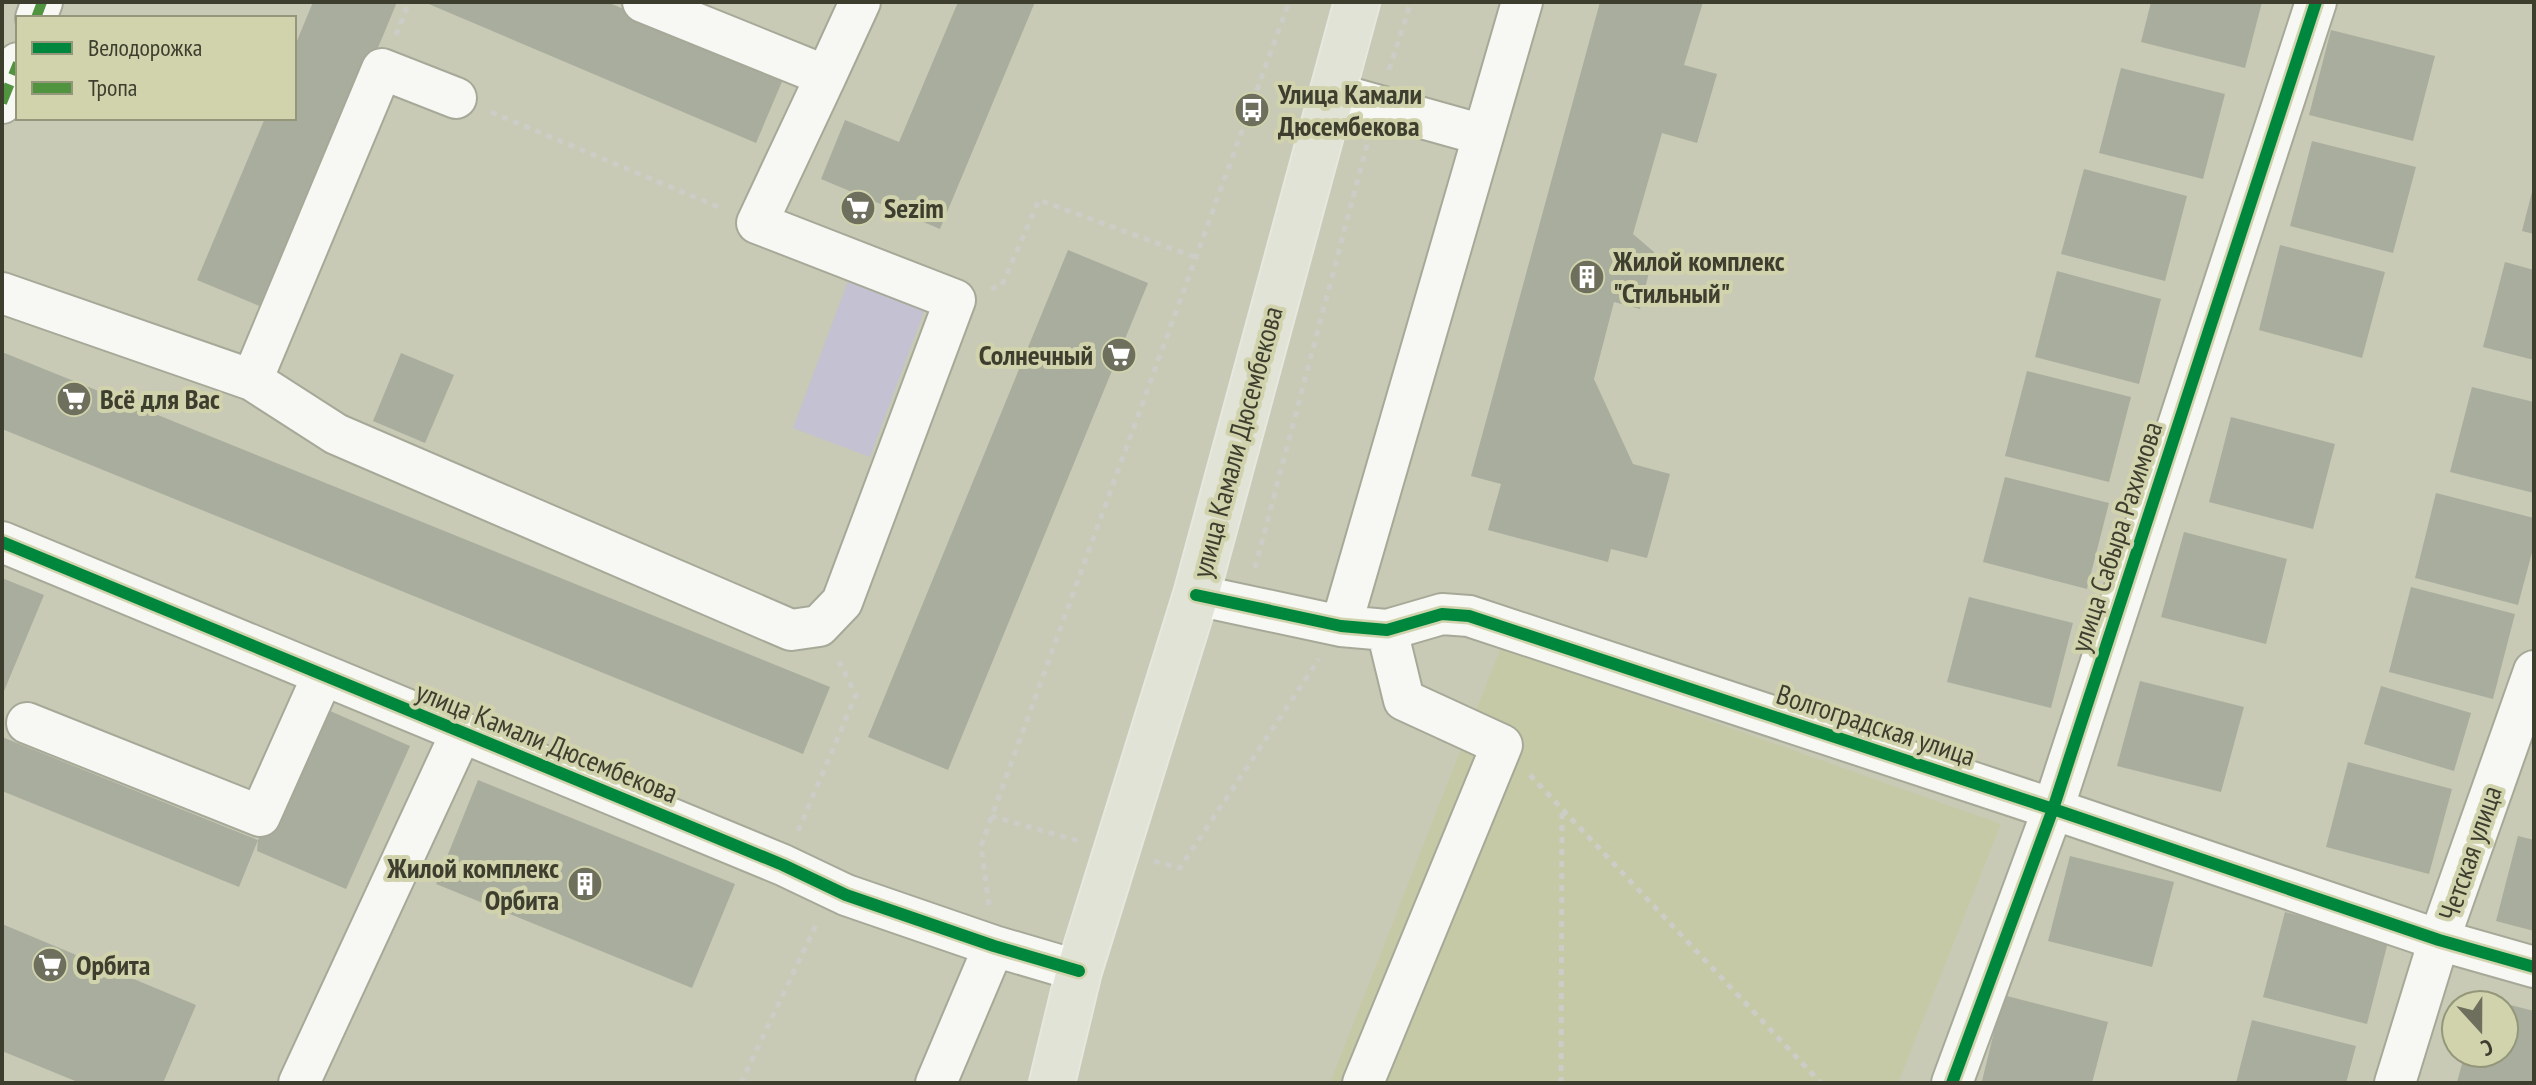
<svg xmlns="http://www.w3.org/2000/svg" width="2536" height="1085" font-family="'PT Sans Narrow',sans-serif">
<rect width="100%" height="100%" fill="#c8cab5"/>
<path fill="#c6c9a6" d="M1501,647L2001,824L1898,1083H1330Z"/>
<path fill="#c4c1d3" d="M848,281L925,309L870,457L793,428Z"/>
<path fill="#a9ad9d" d="M313,2H397L269,310L197,280L265,118H294V48Z
M424,2H607L784,77L756,143Z
M958,2H1035L940,229L821,179L845,120L899,142Z
M1600,2H1703L1684,65L1717,74L1697,143L1662,133L1633,234L1654,252L1640,309L1614,302L1594,379L1633,464L1670,474L1647,558L1611,549L1608,562L1488,530L1501,484L1471,476Z
M2151,2H2262L2245,68L2141,42Z
M2331,30L2435,56L2413,141L2309,115Z
M2121,68L2225,94L2203,179L2099,153Z
M2312,141L2416,167L2393,253L2290,226Z
M2084,169L2187,196L2165,281L2061,254Z
M2533,188H2534V234L2522,231Z
M2280,245L2385,272L2362,358L2259,330Z
M1068,250L1148,283L948,770L868,737Z
M2505,262L2534,270V360L2483,347Z
M2057,271L2161,299L2139,384L2035,357Z
M2,352L830,687L803,754L2,429Z
M401,353L454,375L425,443L373,421Z
M2027,371L2131,397L2109,482L2005,456Z
M2472,387L2534,402V493L2450,472Z
M2231,417L2335,444L2313,529L2209,502Z
M2005,477L2109,503L2087,589L1983,562Z
M2436,493L2534,518V545L2518,605L2415,578Z
M2184,532L2287,559L2266,644L2161,617Z
M2,578L44,595L2,696Z
M2411,587L2515,614L2493,699L2389,672Z
M1969,597L2073,623L2051,708L1947,682Z
M2140,681L2244,707L2221,792L2117,766Z
M2381,686L2471,713L2454,771L2364,744Z
M321,707L410,746L346,889L257,851L258,840Z
M2,737L258,840L239,887L2,791Z
M2348,762L2452,789L2429,874L2326,847Z
M478,780L735,884L692,988L436,884Z
M2518,836L2534,840V931L2496,921Z
M2070,856L2174,882L2152,967L2048,941Z
M2285,912L2389,938L2367,1024L2263,997Z
M2,924L196,1005L163,1083H80L2,1051Z
M2003,995L2108,1022L2092,1083H1991L1982,1081Z
M2479,997L2534,1011V1083L2457,1082L2465,1053H2504V1005H2477Z
M2252,1020L2356,1046L2346,1083H2236Z"/>
<g fill="none" stroke-linecap="round" stroke-linejoin="round">
<defs>
<path id="minor" d="M643,2L826,76L860,2
M36,18L42,2
M1333,93L1483,135
M2,103L18,63
M2,293L252,380L336,434L791,630L819,626L842,602L955,300L757,223L826,76
M252,380L382,69L456,98
M2,542L783,865L846,895L994,946L1079,971
M1196,595L1341,626L1387,630L1442,614L1469,616L2053,809L2439,940L2534,967
M1341,626L1522,2
M27,723L260,816L323,675
M299,1083L461,733
M936,1083L994,946
M1363,1083L1502,745L1404,700L1387,630
M1952,1083L2053,809L2316,2
M2395,1083L2439,940L2534,671"/>
<path id="major" d="M1052,1083L1079,971L1196,595L1357,2"/>
</defs>
<use href="#minor" stroke="#a7a998" stroke-width="44"/>
<use href="#major" stroke="#e6e7de" stroke-width="48"/>
<path stroke="#cccdc7" stroke-width="5" stroke-dasharray="6 6" stroke-linecap="butt" d="M396,35L409,2
M1389,70L1411,2
M491,112L721,208
M991,289L1002,285L1039,200L1195,257
M1255,568L1368,141
M1530,775L1821,1083
M991,816L1079,841
M798,831L856,695L837,658
M1154,861L1180,868L1319,659
M989,905L981,846L1289,2
M741,1083L816,925
M1561,1083L1562,810"/>
<use href="#minor" stroke="#f7f7f4" stroke-width="40"/>
<use href="#major" stroke="#e2e3d7" stroke-width="44"/>
<path stroke="#509440" stroke-width="10" stroke-dasharray="20 10" stroke-linecap="butt" d="M36,18L42,2
M2,103L18,63"/>
<defs>
<path id="cycleway" d="M2,542L783,865L846,895L994,946L1079,971
M1196,595L1341,626L1387,630L1442,614L1469,616L2053,809L2439,940L2534,967
M1952,1083L2053,809L2316,2"/>
</defs>
<use href="#cycleway" stroke="#d0d3ac" stroke-width="17"/>
<use href="#cycleway" stroke="#00873e" stroke-width="12"/>
</g>
<defs>
<symbol id="bus-disc" viewBox="-11 -11 22 22"><circle r="9.5" fill="#6e6f5d" stroke="#d0d3ac"/><path d="M-5-6H5V4H4V6H2V4H-2V6H-4V4H-5ZM-3.5-4V0h7V-4ZM-3.5 1.2v1.5H-2V1.2ZM2 1.2v1.5H3.5V1.2Z" fill="#fff"/></symbol>
<symbol id="supermarket-disc" viewBox="-11 -11 22 22"><circle r="9.5" fill="#6e6f5d" stroke="#d0d3ac"/><path d="M-6-5.5h2.5l.6 2H6L4.5 2H-2.5L-4.4-4H-6ZM-1.5 3.2a1.3 1.3 0 1 0 .1 0ZM3 3.2a1.3 1.3 0 1 0 .1 0Z" fill="#fff"/></symbol>
<symbol id="building-disc" viewBox="-11 -11 22 22"><circle r="9.5" fill="#6e6f5d" stroke="#d0d3ac"/><path d="M-4-6H4V6H1V3H-1V6H-4ZM-2.5-4.3h1.7v1.8h-1.7ZM.8-4.3h1.7v1.8H.8ZM-2.5-1h1.7V.8h-1.7ZM.8-1h1.7V.8H.8Z" fill="#fff"/></symbol>
</defs>
<g fill-rule="evenodd">
<use href="#bus-disc" x="1232" y="90" width="40" height="40"/>
<use href="#supermarket-disc" x="838" y="188" width="40" height="40"/>
<use href="#building-disc" x="1567" y="257" width="40" height="40"/>
<use href="#supermarket-disc" x="1099" y="335" width="40" height="40"/>
<use href="#supermarket-disc" x="54" y="379" width="40" height="40"/>
<use href="#building-disc" x="565" y="864" width="40" height="40"/>
<use href="#supermarket-disc" x="30" y="945" width="40" height="40"/>
</g>
<g text-anchor="middle" stroke-width="8" stroke-linejoin="round" paint-order="stroke">
<g font-size="28" font-weight="bold" fill="#3d3e2e" stroke="#d0d3ac" text-anchor="start">
<text x="1278" y="104">Улица Камали<tspan x="1278" dy="32">Дюсембекова</tspan></text>
<text x="884" y="218">Sezim</text>
<text x="1613" y="271">Жилой комплекс<tspan x="1613" dy="32">"Стильный"</tspan></text>
<text x="1093" y="365" text-anchor="end">Солнечный</text>
<text x="100" y="409">Всё для Вас</text>
<text x="559" y="878" text-anchor="end">Жилой комплекс<tspan x="559" dy="32">Орбита</tspan></text>
<text x="76" y="975">Орбита</text>
</g>
<g font-size="28" fill="#3d3e2e" stroke="#d0d3ac">
<text transform="translate(1237 442) rotate(-75)" y="10">улица Камали Дюсембекова</text>
<text transform="translate(2116 537) rotate(-72)" y="10">улица Сабыра Рахимова</text>
<text transform="translate(1876 725) rotate(18)" y="10">Волгоградская улица</text>
<text transform="translate(547 742) rotate(22)" y="10">улица Камали Дюсембекова</text>
<text transform="translate(2470 853) rotate(-71)" y="10">Четская улица</text>
</g>
</g>
<rect width="2536" height="1085" fill="none" stroke="#3d3e2e" stroke-width="8"/>
<rect x="16" y="16" width="280" height="104" fill="#d0d3ac" stroke="#95977a" stroke-width="2"/>
<rect x="32" y="42" width="40" height="12" fill="#00873e" stroke="#95977a" stroke-width="2"/>
<text x="88" y="56" font-size="24" fill="#3d3e2e">Велодорожка</text>
<rect x="32" y="82" width="40" height="12" fill="#509440" stroke="#95977a" stroke-width="2"/>
<text x="88" y="96" font-size="24" fill="#3d3e2e">Тропа</text>
<g transform="translate(2480 1029) rotate(159)"><circle r="38" fill="#d0d3ac" stroke="#95977a" stroke-width="2"/>
<path d="M0-6L14 30L0 20L-14 30Z" fill="#6e6f5d"/>
<text y="-12" font-size="22" font-weight="bold" text-anchor="middle" fill="#3d3e2e">С</text>
</g>
</svg>
